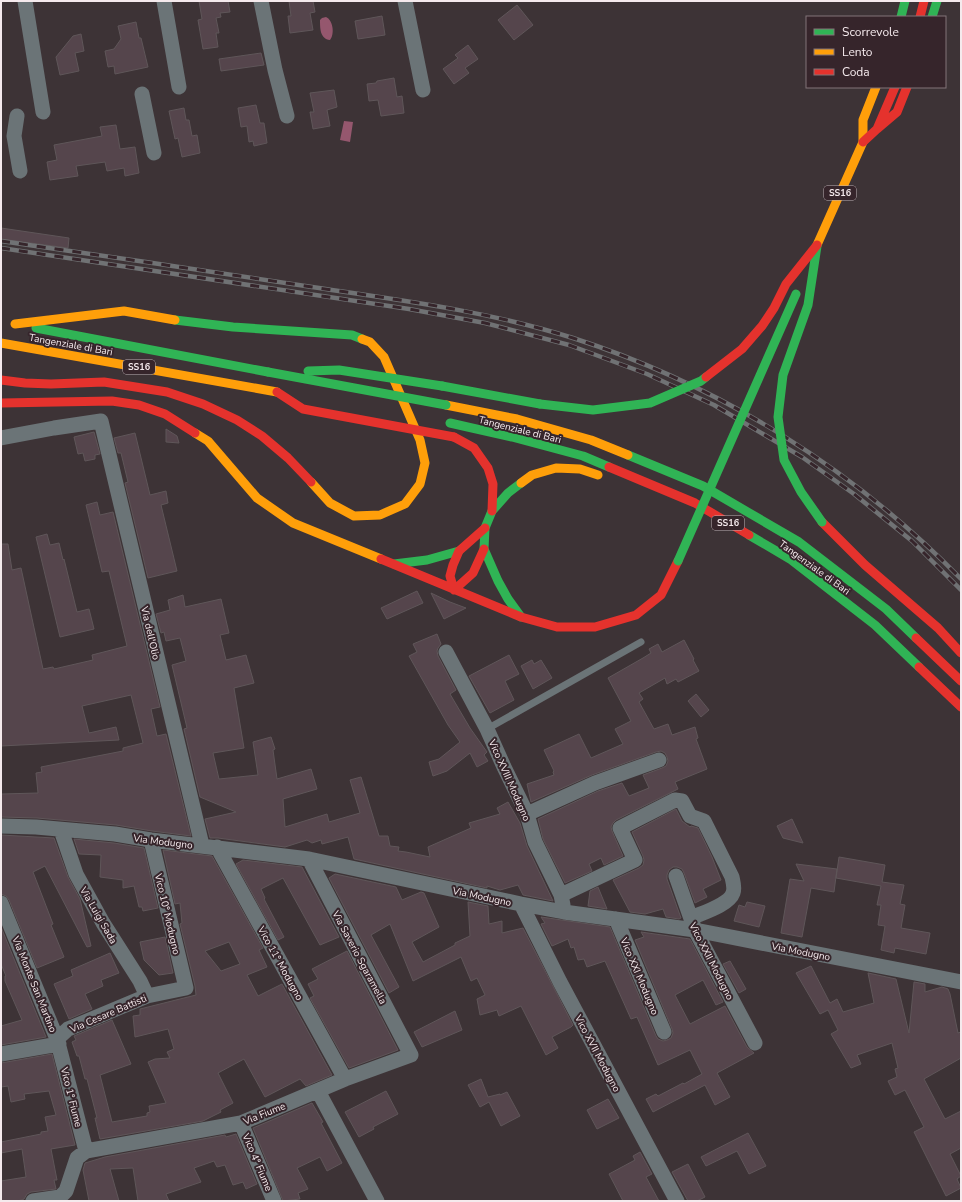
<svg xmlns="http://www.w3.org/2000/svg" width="962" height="1202" font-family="'Nunito Sans',sans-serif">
<rect width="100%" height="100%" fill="#3d3336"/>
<path fill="#95576e" d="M326,17C333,20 335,34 330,40C320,39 320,28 320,20L322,18Z
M344,121L353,122L350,142L340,140Z"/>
<path fill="#55454c" stroke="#5f5659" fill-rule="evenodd" d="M199,1H228L230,12L220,13L221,17L216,18L219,33H216L218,47L203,49L198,20L202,19Z
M289,1H313L315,12L310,13L313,30L290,33L288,16H291Z
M517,5L533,25L514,40L498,20Z
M382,16L385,35L358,39L355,21Z
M136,22L139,38H141L148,67L115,74L114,66L108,67L105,51L114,49L121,39L118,26Z
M81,34L84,51L75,53L79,71L60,75L56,57L73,36Z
M468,45L478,59L465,68L469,73L454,84L443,69L458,58L455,55Z
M261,53L264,65L221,71L219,59Z
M394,78L397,97L402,96L404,113L381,116L378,100L369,101L367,84L376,83L377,81Z
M334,90L337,107L327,110L330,126L313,129L310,112H314L310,93Z
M256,105L260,123H264L267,143L254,146L253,141L249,142L247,126L241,127L238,108Z
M184,108L186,120H189L192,136L197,135L200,153L182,157L178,138L175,139L169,111Z
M116,125L120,149L135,147L139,173L125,176L124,168L107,171L105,162L76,166L78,176L50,180L47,162L57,160L54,145L102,136L100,127Z
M1,228L69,238L68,248L1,239Z
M166,429L177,436L179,443L166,442Z
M94,432L100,454L95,455V459L85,461L83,453L78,454L74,437Z
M135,433L150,495L166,491L168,503L161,505L177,571L148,578L125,483L128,482L121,453H118L114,438Z
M97,502L100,515L113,512L160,707L151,709L157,736L166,734L191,836L152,831L116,825L37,818L1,817V794L38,793L36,773L42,772L41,767L123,751V748L143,743L131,695L82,706L89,733L116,727L119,740L1,746V544H8L12,570L21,568L43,669L53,667L54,669L93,660L92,655L127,646L109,571L102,572L86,505Z
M47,534L50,545L59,543L63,560L64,559L77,612L89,609L94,629L60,637L36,537Z
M417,591L423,603L387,619L381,608Z
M431,593L450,602L466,608L444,619Z
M183,595L185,607L221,599L229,633L220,635L226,660L246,655L254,683L234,688L244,748L213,753L219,779L258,775L253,742L271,737L275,749L273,750L277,779L311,769L317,789L283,799L285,827L327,814L329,822L360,813L350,780L361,777L379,836H388L390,846L399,847L398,851L406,852L430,857L428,847L471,828L469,823L500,814L497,808L508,802L520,823L527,846L553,901L523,895L518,885L500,890L487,886V888L354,859L348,837L322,844L321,840L312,843L307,840L285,847L218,838H210L205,819L236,812L200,797L184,729L187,728L172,665L186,661L180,638L166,641L164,632L161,633L156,614L170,610L168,600Z
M437,634L441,644L438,648L437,651L438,656L456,690L450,694L470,728L487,752L484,755L488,761L477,767L470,753L447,771L433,776L429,762L439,759L460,742L448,725L409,656L417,652L413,644Z
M684,640L694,659L693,660L699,671L678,682L676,679L667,684L665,678L639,693L643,699L639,702L654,729L668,724L672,735L695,727L698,738L696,739L707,769L675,782L678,789L616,820L613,823L611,827L612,831L623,856L604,865L601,858L589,864L592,871L565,883L543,839L538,819L598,791L622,783L629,796L649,788L643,775L662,768L666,766L668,761L667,757L665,753L661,751L656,752L592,775L531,802L527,784L554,775L553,772L554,771L544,750L579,734L591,758L623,744L615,729L631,721L608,678L643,658L651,653L649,649L658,644L662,652Z
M509,655L519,674L505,681L514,700L490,713L469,676Z
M532,660L534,664L541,660L552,678L533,689L521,666Z
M696,694L709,710L701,717L688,701Z
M676,809L682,821L690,827L691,826L698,828L712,857L721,880L703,889L707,897L695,903L684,873L682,869L677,867H673L669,870L667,875V879L681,918L679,919L666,917L663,909L645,914L630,912L613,880L639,868L643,865L644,860L643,856L632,832Z
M792,819L803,843L783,838L777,826Z
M1,835L54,838L68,877L80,899L91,946L87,947L45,866L33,872L53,924L51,925L64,957L37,968L9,900L6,896L1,894Z
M74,839L114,843L144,848L158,908L143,911L142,907H139L134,886L123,888V880L100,877L101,855L79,854Z
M163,850L212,856L263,948L259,950L267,967L247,975L258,996L282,984L332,1075L306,1086L300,1079L265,1097L244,1059L218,1073L233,1103L220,1110L221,1112L203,1121L100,1139L95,1118H97L87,1079H85L79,1056H77L72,1042L76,1040L74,1036L112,1020L131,1064L100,1075L112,1122L147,1116V1113L150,1112L149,1106L166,1103L148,1062L155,1059L170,1058L167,1052L174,1049L168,1029L135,1037L133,1016L140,1015V1009L196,995L195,986L180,924L182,923L180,903L175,904ZM229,942L240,964L221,971L205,951Z
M839,857L885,865L882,882L904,885L900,904L905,905L901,928L930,933L926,954L895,948L894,953L881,950L885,926L878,925L881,905H877L881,886L836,878Z
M243,860L302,867L339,937L320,945L283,878L261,889L265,898L264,899L284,937L278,940L236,864Z
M796,864L837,869L834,892L811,888L802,937L781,933L790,879L804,881Z
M335,874L396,887L402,900L421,892L424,893L439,927L412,942L423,962L455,945V943L470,936L468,902L488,906L489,924L502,921V933L523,928L573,1025L571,1027L552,1037L558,1048L546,1055L521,1006L499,1016L497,1010L480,1015L477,999L485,995L477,978L471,981L461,957L413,981L390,924L371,935L399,987L389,993L329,878Z
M598,887L607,909L588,906L590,891Z
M747,902L765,906L759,927L734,921L739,905L745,907Z
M541,917L610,927L656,1036L658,1039L663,1041L667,1040L671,1038L673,1033L672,1029L635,940L644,937L641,932L690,939L723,1002L716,1005L703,980L675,995L690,1024L725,1006L747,1047L754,1053L717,1073L730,1097L715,1105L705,1085L653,1112L646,1099L656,1094L658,1096L683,1083L684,1084L702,1074L690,1050L658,1065L637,1017L631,1019L605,961L587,967L584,959L578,960L574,947L571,948L568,939L552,946L541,924L545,923Z
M1,927L46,1037L1,1045V1026L22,1020L5,981V976H6L1,964Z
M165,937L173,973L159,975L144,960L140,942Z
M347,951L398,1050L349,1068L310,998L314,996L308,984L318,979L312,969Z
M110,953L119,973L101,980L103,986L85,994L92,1009L69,1019L54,984L73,976L71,970Z
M730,961L746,989L739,993L723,964Z
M811,966L830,1003L837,999L843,1012L874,1003L868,973L896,979L909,1033L914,982L925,984V992L942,987L948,989L950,994L958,1033L961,1032V1058L924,1079L945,1119L961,1111V1148L950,1154L961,1176L957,1179L961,1188L946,1196L914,1132L924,1127L905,1090L895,1095L888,1081L897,1077L895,1069L898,1068L892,1043L857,1055L861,1064L851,1068L831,1034L838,1030L828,1010L820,1014L796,973Z
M455,1011L462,1030L422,1047L414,1032Z
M52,1054L75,1145L51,1149L57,1180H54L56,1189L31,1192L27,1194L24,1199L22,1200L16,1201H1V1181L26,1177L22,1149L1,1153V1142L41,1134V1132L48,1131L45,1117L56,1115L49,1091L24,1094L25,1099L11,1102L8,1086L1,1087V1063Z
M481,1079L488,1097L500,1094V1095L507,1092L520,1116L501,1126L489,1102L480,1107L468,1085Z
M386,1091L398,1114L373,1127L374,1129L359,1137L345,1112Z
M608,1099L619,1118L597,1129L587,1110Z
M312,1103L323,1122L321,1123L342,1163L327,1171L320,1157L297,1168L308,1189L298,1193L300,1199L283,1201L253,1128Z
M748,1133L766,1166L749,1174L737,1151L706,1166L701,1157Z
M236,1134L257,1184L246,1189L243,1182L233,1185L225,1165L217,1167L214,1161L194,1168L201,1182L166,1194L169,1201H138L133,1168L110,1169L119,1201H89L83,1170L85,1163L105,1157L225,1135L226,1137Z
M640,1152L652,1174L646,1177L659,1201H623L609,1174L635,1160L633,1156Z
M688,1164L705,1197L697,1201H688L672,1172Z"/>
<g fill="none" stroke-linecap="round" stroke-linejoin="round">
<path stroke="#6b7477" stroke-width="7" d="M487,729L641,642"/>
<path stroke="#6b7477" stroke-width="15" d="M25,1L43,112
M164,1L179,87
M261,1L275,70L287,116
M405,1L423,90
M142,94L154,153
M17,116L14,136L20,171
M1,438L54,428L101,421L202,845
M446,652L487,729L504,767L527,814L535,842L561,895L563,905
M527,814L595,783L659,760
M1,826L36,827L115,834L151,840L309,859L521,904L564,912L695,930L961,982
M61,830L76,874L103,923L140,981L147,996
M217,847L345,1079
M676,876L695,930L755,1043
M561,895L635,860L620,828L675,800L682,801L690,816L704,821L732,877C733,882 735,888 733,893C729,905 702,913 691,918
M1,903L57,1039L86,1151
M521,904L560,982L677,1201
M616,919L664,1032
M57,1039L68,1029L147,996L186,988L151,840
M1,1054L59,1044
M318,1091L377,1201
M241,1123L274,1201
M33,1201L60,1197L66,1191L77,1158L86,1151L241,1123L345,1079L411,1055L309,859"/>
<path stroke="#30b455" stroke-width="9" d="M901,17L905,1
M932,17L937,1
M175,320L233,327L352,335L362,339
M36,328L268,372
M442,386L540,404
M450,423L512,437L583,456L609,467
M628,455L703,486L799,542L886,609L916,638
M749,535L790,559L875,625L919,667
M394,564L427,560L459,551
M521,617L508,599L498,581L484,549L485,528L492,511L508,493L521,483"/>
<path stroke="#ff9f0a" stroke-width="9" d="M817,245L863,142V120L876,87
M15,324L124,311L175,320
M1,343L277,392
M446,405L517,419L591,440L628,455
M195,433L208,441L257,498L293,523L381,559
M311,482L330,503L354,516L380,515L405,504L420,484L425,463L420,440L384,357L370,342L362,339
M521,483L532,475L556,468L580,469L598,475"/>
<path stroke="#e5322d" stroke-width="9" d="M920,17L924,1
M877,129L897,112L907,87
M863,142L877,129L895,87
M1,380L25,383L51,384L104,382L167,392L203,404L237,420L262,436L288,458L311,482
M1,403L112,401L139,405L165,414L195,433
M454,437L474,448L488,468L493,484L492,511
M609,467L695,503L749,535
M822,522L865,565L938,628L961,653
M381,559L521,617L557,627H595L636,615L661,595L678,561
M454,590L450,576L453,565L459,551L485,528
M454,590L473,573L484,549
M916,638L961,681
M919,667L961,707"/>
<defs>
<path id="rail" d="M1,241C105,256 208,271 312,287C400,300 488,311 573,338C719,385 854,469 961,579
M1,248L409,309L485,323L569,345L647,374L714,405L802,457L854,494L912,541L961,590"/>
</defs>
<use href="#rail" stroke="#707274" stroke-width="4.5"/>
<use href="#rail" stroke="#36252b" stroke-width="3" stroke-dasharray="9" stroke-linecap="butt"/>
<path stroke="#30b455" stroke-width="9" d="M817,246L808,305L783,375L778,417L784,460L801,492L822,522
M308,371L339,370L442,386
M268,372L446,405
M540,404L593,410L650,403L701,381L706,377
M678,561L796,294"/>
<path stroke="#e5322d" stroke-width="9" d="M706,377L742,349L762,326L774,308L786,284L817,245
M277,392L303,409L454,437"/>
</g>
<g text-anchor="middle" stroke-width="4" stroke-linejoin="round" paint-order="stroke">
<g fill="#36252b" stroke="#bcafb3" stroke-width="1">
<rect x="824" y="186" width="32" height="14" rx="3"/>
<rect x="123" y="360" width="32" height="14" rx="3"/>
<rect x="712" y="516" width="32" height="14" rx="3"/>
</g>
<g font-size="9" font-weight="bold" fill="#f5eaed">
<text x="840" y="196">SS16</text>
<text x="139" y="370">SS16</text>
<text x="728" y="526">SS16</text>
</g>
<g font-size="10" fill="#f5eaed" stroke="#36252b">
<text transform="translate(71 344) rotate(10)" y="4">Tangenziale di Bari</text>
<text transform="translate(520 429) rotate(14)" y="4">Tangenziale di Bari</text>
<text transform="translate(815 567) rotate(36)" y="4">Tangenziale di Bari</text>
<text transform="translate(151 633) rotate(77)" y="4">Via dell'Olio</text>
<text transform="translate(510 780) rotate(66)" y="4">Vico XVIII Modugno</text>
<text transform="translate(163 841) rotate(7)" y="4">Via Modugno</text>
<text transform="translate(482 896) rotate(12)" y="4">Via Modugno</text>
<text transform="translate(168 914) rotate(77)" y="4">Vico 10° Modugno</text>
<text transform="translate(99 915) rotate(60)" y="4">Via Luigi Sada</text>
<text transform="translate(801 951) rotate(11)" y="4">Via Modugno</text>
<text transform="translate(360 957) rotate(62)" y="4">Via Saverio Sgaramella</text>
<text transform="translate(712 961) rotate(63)" y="4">Vico XXII Modugno</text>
<text transform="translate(281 963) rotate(61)" y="4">Vico 11° Modugno</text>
<text transform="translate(640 976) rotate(67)" y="4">Vico XXI Modugno</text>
<text transform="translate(35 984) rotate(68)" y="4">Via Monte San Martino</text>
<text transform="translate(108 1013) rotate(-23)" y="4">Via Cesare Battisti</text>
<text transform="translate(598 1053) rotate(62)" y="4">Vico XVII Modugno</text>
<text transform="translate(72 1097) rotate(76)" y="4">Vico 1° Fiume</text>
<text transform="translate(264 1113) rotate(-22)" y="4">Via Fiume</text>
<text transform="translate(258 1162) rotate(67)" y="4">Vico 4° Fiume</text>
</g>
</g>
<rect width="962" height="1202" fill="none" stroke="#f5eaed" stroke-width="4"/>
<rect x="806" y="16" width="140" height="72" fill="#36252b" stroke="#827479"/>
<rect x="814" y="29" width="20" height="6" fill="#30b455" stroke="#827479"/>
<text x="842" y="36" font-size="12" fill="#f5eaed">Scorrevole</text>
<rect x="814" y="49" width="20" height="6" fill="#ff9f0a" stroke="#827479"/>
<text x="842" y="56" font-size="12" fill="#f5eaed">Lento</text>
<rect x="814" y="69" width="20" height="6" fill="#e5322d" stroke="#827479"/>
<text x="842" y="76" font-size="12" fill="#f5eaed">Coda</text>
</svg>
